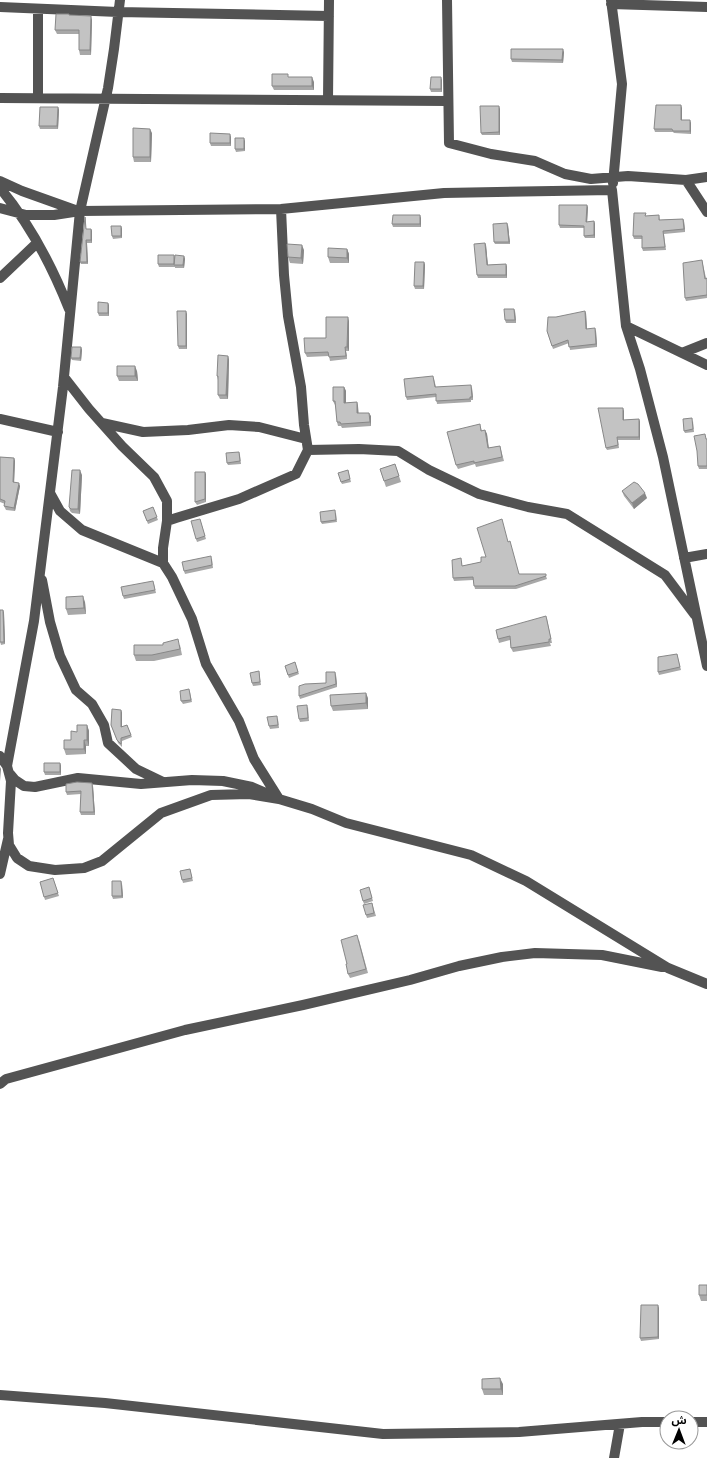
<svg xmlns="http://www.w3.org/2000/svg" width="707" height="1458" font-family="Ubuntu,'Noto Sans Arabic',sans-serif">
<rect width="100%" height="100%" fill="#fff"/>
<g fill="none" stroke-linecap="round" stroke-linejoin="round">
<path stroke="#535353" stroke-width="10" d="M447,0L449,143L491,154L535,161L565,174L591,179L628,176L686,180L707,177
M611,0L622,84L613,183
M611,4L707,7
M0,7L118,12L329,16
M38,97V9
M0,98L448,101
M328,100L329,0
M686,180L707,212
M0,181L22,191L78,211
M0,188C30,224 52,266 69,309
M0,208L26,215H54L80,211L281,209L444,193L612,190L626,326L640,369L663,457L707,666
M281,209L284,275L288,316L301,387L304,425L308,450L359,449L398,451L429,470L479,494L528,507L567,514L665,575L695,615
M0,278L37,243
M626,326L707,365
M682,353L707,343
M64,377L89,409L122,446L154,477L167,501V521
M0,419L58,432
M102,423L143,432L188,430L229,425L259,427L306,439
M50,493L60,511L82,530L163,563
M684,558L707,554
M42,580L50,622L60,656L76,690L92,704L104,725L108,743L136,769L163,782
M0,756L7,766L11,781L8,833L9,845L17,858L29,866L55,870L84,868L102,861L161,813L211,795L249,794L279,799L312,809L346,823L471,855L526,881L668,968L707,984
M7,766L34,621L63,387L80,211L108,88L114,49L120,0
M10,774L15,780L24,786L35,787L78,778L141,784L192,780L223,781L252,787L266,793
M279,799L254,759L239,721L206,664L192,619L172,577L163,563V548L167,521L176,518L239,499L296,474L308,450
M0,874L8,839
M0,1084L6,1079L185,1030L303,1005L410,980L459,966L502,957L535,953L602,955L662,967
M0,1395L105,1403L383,1434L519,1432L642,1422H667
M691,1422H707
M614,1458L620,1424"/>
</g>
<path fill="#a8a8a8" d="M70,15L92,20L91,55H80L79,50V34H57L55,30Z
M564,52L563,63L512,62L511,59Z
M289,77L314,82V90H274L272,86Z
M442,80V92H431L430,89Z
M58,107L59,110L58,129H40L39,126Z
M682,108V120L691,123V134L674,133L673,132H655L654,129Z
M500,109V135H482L481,133Z
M152,133L151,162H134L133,157Z
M231,137V146H211L210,143Z
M245,141V151L236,152L235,149Z
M588,207L587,222L594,221L595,224V238H585L584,236V228H560L559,225Z
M659,215L660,220L683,219L684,221L685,232L664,234L666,250L643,251L642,248V239H634L633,236L647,216Z
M85,217L86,220V229H91L92,231V243H87L88,264H81L80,262Z
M421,218V227H393L392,224Z
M508,225L510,244H495L494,242Z
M121,226L122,229V238L113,239L112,236Z
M485,243L486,245L488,265L506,264L507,267V278H478L477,275Z
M347,249L349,254V263H330L328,257Z
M304,250L303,264L290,263L288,257Z
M174,255L175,258L184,256L185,259L184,268H175V266V267H159L158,264Z
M702,260L706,278H707V298L686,301L685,298Z
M424,262L425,265L424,289H415L414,286Z
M109,305V316H99L98,313Z
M515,311L516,323H506L505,320Z
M586,313L587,329L596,331L597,347L570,350L569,343L553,349L547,331L556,317Z
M187,314V349H179L178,346Z
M349,321V351H346L347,359L330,361L329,356L307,357L305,353Z
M81,347L82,350L81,361L72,360L71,358Z
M228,356L229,360L228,399H220L218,395V380L217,376Z
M137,371L138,381H119L117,376Z
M434,379L436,387L472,388L473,400H471V402L437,404L436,397L407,400L406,397Z
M344,387L346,391V403L357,402L358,406V413L371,416V426L342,428L341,426H338L337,422L336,405H335L333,401Z
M624,411V420L639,419L640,422V440H618L619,448L607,450L606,448Z
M693,421L694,432L685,433L684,431Z
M481,428L482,431L485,430L487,434L489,448L500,446L504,461L476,467L475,464L458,469L456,465Z
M706,439H707V469H699L698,466Z
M239,452L240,455L241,464L228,465L227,463Z
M0,457L14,458L15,461L14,482L20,486L15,511L6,510L4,506L5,504L0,502Z
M395,464L401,482L386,487L380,469Z
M348,470L351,482L342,484L341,482Z
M206,474V502L197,505L195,502Z
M82,475L80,514L72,513L70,511L69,507Z
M622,491L647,498L634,509L624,496Z
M153,507L158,520L148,524L143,511Z
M336,513L337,522L322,524L321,522Z
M200,519L206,539L197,542L196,539Z
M508,542L519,574L546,576L547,579L516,589H475L473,580L454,581L453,578L462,561V566L481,562L486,557Z
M212,559L213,568L185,574L184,571Z
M154,584L156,593L124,599L123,596Z
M85,602L86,614L68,615L66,609Z
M3,610L4,613L5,644L1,645L0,641Z
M547,619L552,643H550L551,646L513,652L511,648L510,640L499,643L498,639Z
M163,645H180L182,655L154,661H136L134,655Z
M677,654L681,670L659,675L658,672Z
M295,662L299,674L289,678L285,666Z
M259,671L261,685L253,686L252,683Z
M336,675L337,687L300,699L299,696L326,683Z
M190,692L192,702L183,704L181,701Z
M368,698V709L333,711L331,706Z
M308,707L309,721L300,722L299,719Z
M121,710L122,713V727L127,725L132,737L122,741V747L118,743L111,725Z
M278,719L279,728L270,729L269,726Z
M87,725L89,731V746H86V754L66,755L64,749L77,732Z
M60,763L61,766V775H45L44,772Z
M93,786L95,815H81L80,812L81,794L67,795L66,792Z
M190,869L193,881L183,883L180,871Z
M53,878L59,896L45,900L40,882Z
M122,884L123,898L113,899L112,896Z
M369,887L373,901L364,904L363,901Z
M372,903L376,916L367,918L366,915Z
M359,940L368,973L350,978L348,974L347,964Z
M707,1285V1301H701L699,1295Z
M659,1308V1339L641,1341L640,1338Z
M503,1384V1395H484L482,1389Z"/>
<path fill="#888" d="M91,16L92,20L91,55L90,50Z
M563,49L564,52L563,63L562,60Z
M312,77L314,82V90L312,86Z
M441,77L442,80V92L441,89Z
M681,105L682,108V123L681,120Z
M499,106L500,109V135L499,132Z
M58,107L59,110L58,129L57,126Z
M690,120L691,123V134L690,131Z
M150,129L152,133L151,162L150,157Z
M230,134L231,137V146L230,143Z
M244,138L245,141V151L244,149Z
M587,205L588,207L587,224L586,222Z
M420,215L421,218V227L420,224Z
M683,219L684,221L685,232L684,229Z
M594,221L595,224V238L594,235Z
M507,223L508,225L510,244L509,242Z
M121,226L122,229V238L121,236Z
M91,229L92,231V243L91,240Z
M86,240L87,243L88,264L87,262Z
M485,243L486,245L488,267L487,265Z
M302,245L304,250L303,264L301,258Z
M347,249L349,254V263L347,258Z
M184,256L185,259L184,268L183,265Z
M424,262L425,265L424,289L423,286Z
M506,264L507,267V278L506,275Z
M108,303L109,305V316L108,313Z
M514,309L515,311L516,323L515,320Z
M186,311L187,314V349L186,346Z
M585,311L586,313L587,331L586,329Z
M348,317L349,321V351L347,347Z
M595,328L596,331L597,347L596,344Z
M81,347L82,350L81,361L80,358Z
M345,347L346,351L347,359L346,356Z
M228,356L229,360L228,399L226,395Z
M135,366L137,371L138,381L135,376Z
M471,385L472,388L473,400L472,397Z
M344,387L346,391V407L344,403Z
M357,402L358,406L359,417L357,413Z
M623,408L624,411V423L623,420Z
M369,413L371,416V426L370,422Z
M639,419L640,422V440L639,437Z
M485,430L487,434L489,452L488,448Z
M14,458L15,461L14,485L13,482Z
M80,470L82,475L80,514L78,509Z
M205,472L206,474V502L205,499Z
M19,483L20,486L15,511L14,508Z
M645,493L647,498L634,509L632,503Z
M83,596L85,602L86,614L84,608Z
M3,610L4,613L5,644L4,642Z
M335,672L336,675L337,687L336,684Z
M366,693L368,698V709L366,703Z
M121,710L122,713V730L121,727Z
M87,725L89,731V746L87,740Z
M84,740L86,746V754L84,749Z
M60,763L61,766V775L60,772Z
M0,767L1,769L0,781Z
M92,783L93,786L95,815L94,812Z
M121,881L122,884L123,898L122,896Z
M658,1305L659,1308V1339L658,1337Z
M500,1378L503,1384V1395L501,1389Z"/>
<path fill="#c3c3c3" stroke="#888" d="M56,14H69V15L91,16L90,50H79V30H55Z
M511,49H563L562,60L511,59Z
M272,74H288V77H312V86H272Z
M431,77H441V89H430Z
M656,105H681V120H690V131H673L672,129H654Z
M480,106H499V132L481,133Z
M40,107H58L57,126H39Z
M133,128L150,129V157H133Z
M210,133L230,134V143H210Z
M235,138H244V149H235Z
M559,205H587L586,222L594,221V235L584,236V226L559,225Z
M634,213H646L645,216L659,215V220L683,219L684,229L663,231L665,247L642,248V236H633Z
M393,215H420V224H392Z
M85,217L86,229H91V240H86L87,262H80Z
M507,223L509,242H494L493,224Z
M111,226H121V236H112Z
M485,243L487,265L506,264V275H477L474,244Z
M287,244L302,245L301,258L288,257Z
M328,248L347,249V258L328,257Z
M158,255H174V264H158Z
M175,255L184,256L183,265H174Z
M702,260L705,279L707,278V295L685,298L683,263Z
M415,262H424L423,286H414Z
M98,302L108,303V313H98Z
M504,309H514L515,320H505Z
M177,311H186V346H178Z
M585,311L586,329L595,328L596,344L569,347L568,340L552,346L547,331L548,317H556Z
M326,317H348L347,347H345L346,356L329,357L328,352L305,353L304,338H326Z
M72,347H81L80,358H71Z
M218,355L228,356L226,395H218V376H217Z
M117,366H135V376H117Z
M433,376L435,387L471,385L472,397H470V399L436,401V394L406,397L404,379Z
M333,387H344V403L357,402V413H369L370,422L341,424L340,422H337L335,401H333Z
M598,408H623V420L639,419V437H617L618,445L606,448Z
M692,418L693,429L684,431L683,419Z
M480,424L481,431L485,430L488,448L500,446L502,457L474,463V461L456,465L447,432Z
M705,434L706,439H707V466H698L697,451L694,436Z
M239,452L240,461L227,463L226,453Z
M0,457L14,458L13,482L19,483L14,508L4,506L5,501L0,499Z
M395,464L399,476L384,481L380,469Z
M72,470H80L78,509H71L69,507Z
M348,470L350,479L341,482L338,473Z
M195,472H205V499L195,502Z
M634,482L638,484L645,493L632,503L622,491Z
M153,507L157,517L147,521L143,511Z
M335,510L336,520L321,522L320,512Z
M200,519L205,536L196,539L191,521Z
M502,519L508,542L510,541L519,574H546V576L515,586H474L473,577L453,578L452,560L461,558L462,566L481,562V557H486L477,528Z
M211,556L212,565L184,571L182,562Z
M153,581L155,590L123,596L121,587Z
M83,596L84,608L66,609V597Z
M0,610H3L4,642H0Z
M546,616L551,639H549V642L511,648L510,636L498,639L496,630Z
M178,639L180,649L152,655H134V645H163V643Z
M677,654L680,667L658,672V657Z
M295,662L298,672L288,675L285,666Z
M259,671L260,682L252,683L250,673Z
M326,672H335L336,684L299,696V686L305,684L326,683Z
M189,689L191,700L181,701L180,691Z
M366,693V703L331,706L330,695Z
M307,705L308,718L299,719L297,706Z
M112,709L121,710V727L127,725L131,735L121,738V744L117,740L111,725Z
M277,716L278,725L269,726L267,717Z
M77,725H87V740H84V749H64V740H71V731L77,732Z
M44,763H60V772H44Z
M77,782L92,783L94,812H80L81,791L66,792V784Z
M190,869L192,878L182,880L180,871Z
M53,878L58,893L44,897L40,882Z
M112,881H121L122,896H112Z
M369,887L372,898L363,901L360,890Z
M372,903L374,913L366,915L363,905Z
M357,935L366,969L348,974L346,964H347L341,940Z
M699,1285H707V1295H699Z
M641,1305H658V1337L640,1338Z
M500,1378L501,1389H482V1379Z"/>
<g transform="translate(679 1430) rotate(1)"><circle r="19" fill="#ffffff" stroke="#999999"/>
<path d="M0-3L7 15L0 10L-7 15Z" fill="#000000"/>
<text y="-6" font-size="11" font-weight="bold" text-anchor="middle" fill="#000000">ش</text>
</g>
</svg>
